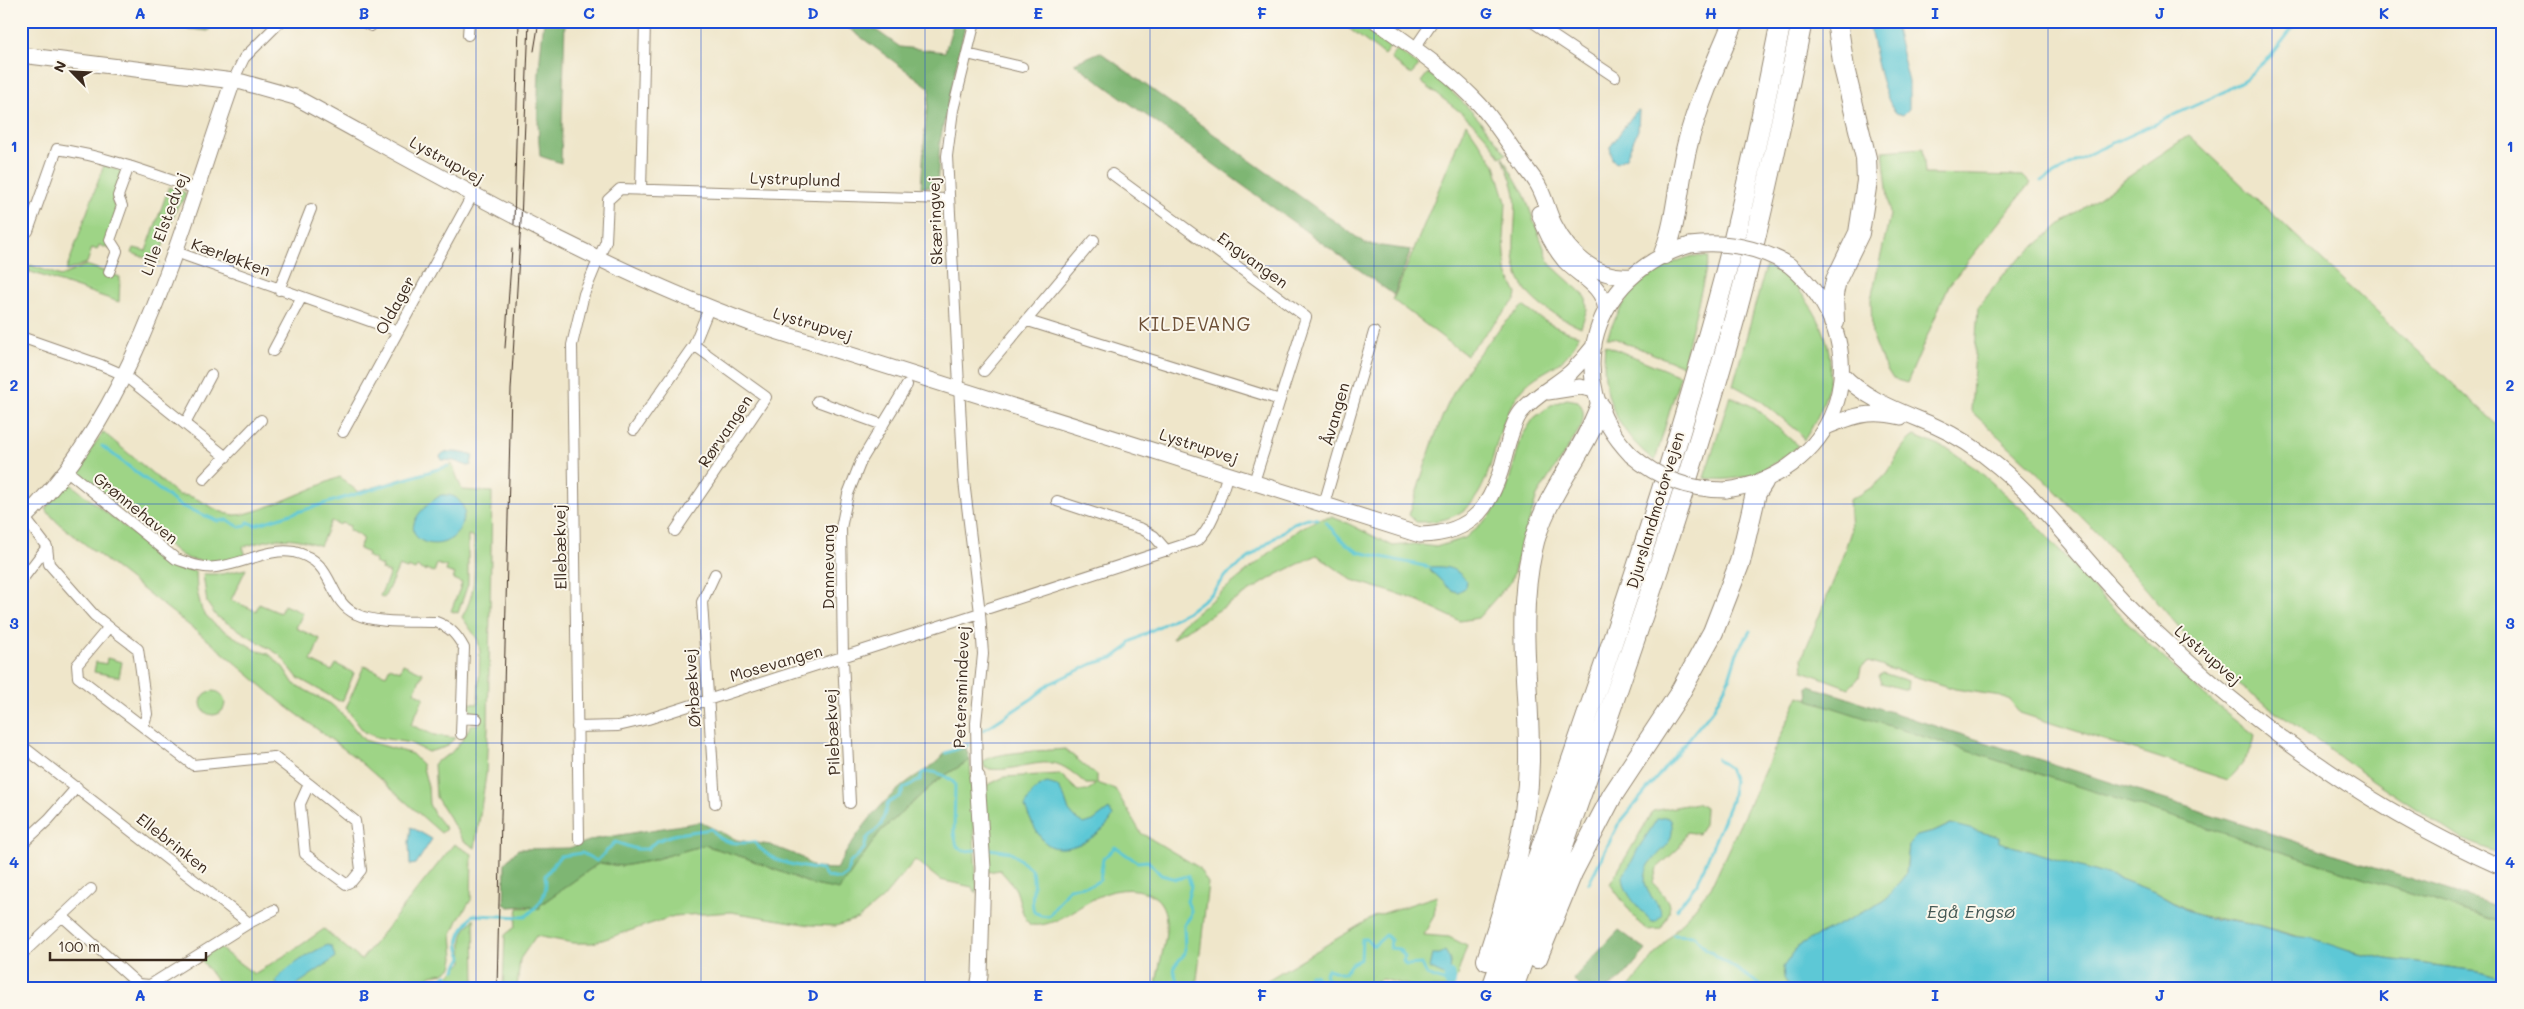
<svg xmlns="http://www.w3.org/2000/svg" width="2524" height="1009" font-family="Mali,sans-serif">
<rect width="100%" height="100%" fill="#fbf7ec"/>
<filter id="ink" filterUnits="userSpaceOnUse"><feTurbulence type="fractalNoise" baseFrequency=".02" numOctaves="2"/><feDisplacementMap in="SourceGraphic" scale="10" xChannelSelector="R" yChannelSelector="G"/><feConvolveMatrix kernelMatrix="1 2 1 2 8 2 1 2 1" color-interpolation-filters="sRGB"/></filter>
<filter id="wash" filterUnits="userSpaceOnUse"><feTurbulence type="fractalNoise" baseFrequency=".0096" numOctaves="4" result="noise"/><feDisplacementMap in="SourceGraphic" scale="20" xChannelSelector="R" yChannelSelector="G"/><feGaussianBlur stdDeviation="1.12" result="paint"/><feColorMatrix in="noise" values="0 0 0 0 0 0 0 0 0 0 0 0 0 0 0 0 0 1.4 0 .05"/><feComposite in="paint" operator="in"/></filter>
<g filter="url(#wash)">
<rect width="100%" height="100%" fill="#efe6ca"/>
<path fill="#9ed486" stroke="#6c7f52" d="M1339,21H1360L1391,46L1384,55Z
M1397,50L1419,66L1411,75L1391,59Z
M1428,73C1460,96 1483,122 1506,154L1500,157C1482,124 1450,105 1421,82Z
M1466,123L1495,165L1506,202L1504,239L1506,271L1517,294L1516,299L1466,355L1393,300Z
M2189,135L2503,431V855L2462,839L2374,781L2214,668L2105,541L2043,478L1971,411L1978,308L2008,269L2062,223Z
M1923,148L1925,174L2023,176L2030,183L1949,285L1907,383L1893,379L1883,363L1872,334L1871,299L1890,215L1883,151Z
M1503,158L1524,194L1550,264L1586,297L1587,309L1581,327C1546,312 1516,296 1514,253C1513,233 1517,214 1515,195C1513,182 1507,170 1503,158Z
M104,165L122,171L112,200L116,210L110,249L99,245L97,250L92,248L87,263L66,271Z
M169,187L186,193L183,202L178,205L158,259L160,263L132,253L134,248L146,251Z
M1693,256L1709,257L1683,366L1614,338H1607C1623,294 1648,268 1693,256Z
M30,265L61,276L86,265L120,277L119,302L28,271Z
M1766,266C1773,270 1782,274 1789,280C1799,288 1806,300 1813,310C1841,356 1832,398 1804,440L1800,433L1760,400L1733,385Z
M1523,306C1540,319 1557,330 1579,335C1565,372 1539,367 1520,392C1481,442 1504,525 1416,522L1409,515C1424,473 1435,425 1457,386C1474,357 1498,328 1523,306Z
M1605,345L1680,376L1655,461C1616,431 1600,394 1605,345Z
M1730,396L1756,408L1798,446C1770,470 1741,484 1704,478Z
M1567,399L1578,401C1585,410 1584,416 1581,427L1537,496L1511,581L1478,618L1460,621L1411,598L1352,580L1317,555L1276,575L1172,639L1181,625L1299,529L1319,519L1332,517L1347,523L1393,546L1414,544L1436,547L1465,538L1490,516L1505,495L1522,436L1534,418L1551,405Z
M103,432L178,495C201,494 211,513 235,515C254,516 318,485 340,477L358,492L452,464L462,490L492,492L488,728L486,775L475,848L463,840L436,797L434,763L450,754L463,739L471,725L480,724V714L471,712L468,703L478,704L480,652L478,640L462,617C478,590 474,567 474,537L468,535V584L458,613L451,611L462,583L453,579L455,574L446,571L447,567L437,564L434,572L426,569L425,571L417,567L415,570L408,567L407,569L399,566L384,598L380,596L390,573L381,569L382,566L374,563L375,560L367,556L368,553L359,549L363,538L349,530L350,526L341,523L340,525L331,521L320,546C289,534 274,538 243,547L246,556L215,563L189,559L181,555L76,472Z
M1914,436L1950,450L1979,471L2023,510L2103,599L2158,653L2205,696L2255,735C2253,753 2240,768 2228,780L2020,713L2010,700L2001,696L1955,689L1868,662L1861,667L1859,678L1849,688L1803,671L1802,658L1838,570L1851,531L1849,500C1863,493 1878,485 1888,472C1896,460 1901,444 1914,436Z
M68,482L163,558L177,566L196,572L197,591L202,611L215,625L256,650L269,654L283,667L294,684L331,704L344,716L364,740L412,754L422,764L428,787L429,804L434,814L446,829L441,833L356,758L282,703L209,641L58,523L45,509Z
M246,569L231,600L256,611L259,604L280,613L284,605L303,613L296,628L320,639L311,661L332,671L336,664L354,673L343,700L339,701L298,678L280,655L216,616L207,603L203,574H222Z
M107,658L122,662L119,677L94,672L96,662L106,664Z
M403,664L423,673L414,692L424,697L411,725L434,735L455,738L446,747L428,752L410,743L376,737L364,732L346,708L364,666L386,675L390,667L400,671Z
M1883,673L1908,681L1907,690L1881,683L1878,676Z
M201 703a12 12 0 1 1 24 0a12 12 0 1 1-24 0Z
M1799,696L2503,923V978L2478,971L2387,959L2349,951L2257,925L2197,915L2157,893L2123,880L1998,842L1951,824L1934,832L1916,836L1909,845L1906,874L1891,895L1884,901L1840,926L1820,934L1789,986L1790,988H1628L1711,887Z
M1065,749L1097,776V783L1115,789L1141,833L1198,867L1208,883L1196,988H1156C1157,966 1168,942 1166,920C1165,908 1160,898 1148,893C1096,875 1070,930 1030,925C1019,909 1022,906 1016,890C1012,883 1005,876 1000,870L987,872L984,787L1004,777L1060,774L1078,791H1087L1096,784H1086C1077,776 1064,764 1052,763C1029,761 1007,774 985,768L983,762C994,751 1047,751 1065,749Z
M970,760L977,894L972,887L940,880L915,860L882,899L858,919L836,926L810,925L731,912L674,916L593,943H573L536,936L520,959L517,988H503L505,935L515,927L518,908L535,907L540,905L599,863L622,866L649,861L704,845L746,858L814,885L839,889L880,832L939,779Z
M1697,803L1705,808L1704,825L1698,834L1687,832L1679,848L1657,868L1653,883C1670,902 1676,906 1660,929L1648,930L1639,923L1610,884L1653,811Z
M454,844L472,854L471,900L459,918L452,934L454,958L452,967L444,973L431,975L417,988H222L200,958L218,947L254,974L294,950L324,929L361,960Z
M1437,896L1434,915L1424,935L1449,937L1467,946L1453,988H1420L1382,979L1359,988H1254L1375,916Z
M474,919L475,988H441L442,983L463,962C462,942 458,935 474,919Z"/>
<path fill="#7eb673" stroke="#5c7048" d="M120,21H218L208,31Z
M544,21H565L561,163L540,156C536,110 538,67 544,21Z
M839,21H863L900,47L945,52L954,21H966L940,141L937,187H921L926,118L930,88Z
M1100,52L1366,244L1411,250L1394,295L1074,63Z
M1810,686L2503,908V923L1809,700L1808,687Z
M966,748L970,760L939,779L880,832L839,890L814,885L746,858L704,845L649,861L622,866L599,863L540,905V909L526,906L509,907L504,904L505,863L518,849L569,848L595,839L700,822L737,840L770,845L801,857L814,868L836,869C853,839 874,809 901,787C918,772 932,770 946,752Z
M1619,930L1646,950L1623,977L1609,988H1581L1573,979Z"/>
<path fill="#5dc8d6" stroke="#4c797a" d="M1869,21H1894L1909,82V109L1903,115L1896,113C1882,96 1873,44 1869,21Z
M1639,110L1638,130L1626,158L1616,163L1612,159L1610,147L1635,112Z
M456,452L473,455L471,465L468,466L454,461L442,460L440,456L443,453Z
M441,495C456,494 459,499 465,511C463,518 461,528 457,533C438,559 379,535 441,495Z
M1429,567C1445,566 1455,567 1466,580L1465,588L1458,592C1446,590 1441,578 1431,572Z
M1047,783L1057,786L1064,796L1069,811L1076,819L1084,824L1093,821L1109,809L1113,816C1105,834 1066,858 1047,844C1037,836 1030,819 1025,807C1030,795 1034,788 1047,783Z
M1666,817L1671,820C1679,853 1644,852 1645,881C1646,896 1659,901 1662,915L1656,922H1652C1639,907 1623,895 1623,874L1630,865L1638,849L1657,819Z
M1951,824L1999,837V842L2123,880L2157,893L2188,911L2207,918L2257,925L2293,936L2311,938L2349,951L2387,959L2478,971L2503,978V988H1790L1784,978L1783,967L1799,945L1884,901L1906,874L1909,845L1916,836L1934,832Z
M411,827L432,839L416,864L410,865L409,842Z
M328,945L332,947L335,957L331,961L292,988H278L276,981C284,969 314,950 328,945Z
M1445,951C1451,960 1452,964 1449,975L1446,976L1429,968L1432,954H1440Z"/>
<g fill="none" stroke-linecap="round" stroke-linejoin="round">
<path stroke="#5dc8d6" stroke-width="3" d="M2042,181L2091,153L2220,94L2245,79L2271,56L2298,21
M102,446L179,505L218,521L227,520L240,527L246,526L248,522L255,525L448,466
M1325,522L1345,543L1358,552L1429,567
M984,730L1033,698L1049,684L1092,664L1113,658L1128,647L1130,642L1190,610L1212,593L1224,577L1294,523L1307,518L1318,519
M946,753L968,745
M989,849L1011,852L1031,869C1037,884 1029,897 1034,912L1041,915L1049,916L1069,888L1092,885L1100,880L1103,859L1115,847L1137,862L1148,861L1161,875L1176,879L1188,876L1191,886L1187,901L1191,911L1190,917L1184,925L1185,953C1183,958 1176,961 1175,967C1172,974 1179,980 1178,988
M1589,883L1618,825L1714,708L1729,679L1737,653L1750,631
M1677,909L1698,882L1731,801L1734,781L1729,768L1717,759
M1673,935L1694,936L1706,949L1765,988
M455,970L462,957C453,940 463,928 473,915L525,917C539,906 549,894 545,876L560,856L582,853L597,861L615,842L636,849H647C661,833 692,832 712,829C721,845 738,844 754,842C774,865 793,865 822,870L827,877L840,879L847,874L849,864L864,849L867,838L881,825L888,803L900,796L904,788L920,780L922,773C933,769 948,776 955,784L954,833L957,846L964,851L976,850
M429,988L447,975
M1278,988H1281
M1307,988L1310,975H1315L1322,988
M1326,988L1328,980L1325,974L1328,969L1344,974L1351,964L1361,959L1362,939H1366L1374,946L1386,935L1391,940L1390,948L1399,949L1405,957L1403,961L1406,965L1422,964L1427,975L1454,985"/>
<path stroke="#5dc8d6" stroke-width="11" d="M1449,975L1450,983"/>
</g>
</g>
<g filter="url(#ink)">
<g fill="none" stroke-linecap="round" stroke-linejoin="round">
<defs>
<path id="street" d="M361,21L371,26
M975,21L953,110L947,156L964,481L980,613L983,654L976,723L977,777
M1531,21L1615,77
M468,35L469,21
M1414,49L1433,21
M967,54L1022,67
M233,81L244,58L281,21
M1112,174L1306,317L1254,482
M641,190L645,21
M28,231L57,149C105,156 150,173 196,189
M173,251L398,331
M109,272L117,251L110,240L122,206L118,196L129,166
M21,274L23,269
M279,290L311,209
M1028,321L1280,400
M21,337L101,365L124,375L226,457
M273,351L301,298
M984,371L1094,240
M817,401L883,425
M185,424L211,375
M634,430L694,345L709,308
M343,432L473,194
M66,470L176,559C188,563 203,569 216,567C242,565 269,547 294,552C336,561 326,600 356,614C376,624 413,621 436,622C450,627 457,635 464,648L461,734
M204,479L261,420
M1057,501L1142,529L1154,536L1167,551
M1324,504L1374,332
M25,518L47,547L49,564L94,615L109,627L77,665L78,677L193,765L274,757L309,784L300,804L305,854L346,884L352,881L361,870L355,821L309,784
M675,531L766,397L694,345
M715,574L702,602L715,803
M21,581L47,547
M989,608L1198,540C1215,522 1220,497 1228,474
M109,627L138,649L147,714L143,727
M462,718L477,719
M577,727L618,726L648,719L980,613
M21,747L25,748L249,923
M850,803L843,659L841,528L848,494L861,461L907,385
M579,839L572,345L584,294L606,241L608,200L620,189L948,199
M21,845L49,819L77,787
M62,916L138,984L150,985L249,923L274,910
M21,955L91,889"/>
<path id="secondary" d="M1376,21C1412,47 1450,72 1480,105C1496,123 1509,144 1523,164C1528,171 1534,178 1538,185C1545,197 1548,212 1554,224C1569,254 1596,279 1631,276
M21,55L242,82L295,97C444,178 590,264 750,323L1420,535C1475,534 1493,504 1505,455C1509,441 1512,424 1521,412C1535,395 1555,386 1571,372C1579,364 1587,355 1594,346
M1539,213C1545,230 1553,247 1565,261C1581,278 1602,284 1606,310
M1841,373C1865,400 1903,412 1935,426C1958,436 1980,451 1999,467C2050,510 2088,566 2136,613C2243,718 2366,807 2503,868
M1548,392L1580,387L1595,390
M1826,427C1855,415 1870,410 1901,417
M1631,455C1558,380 1593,273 1690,245
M1726,490C1845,473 1882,342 1789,265
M21,521C137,412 181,227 233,81
M977,777L983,868L980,976L978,988"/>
<path id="highway" d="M1664,254C1678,219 1678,179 1688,142C1699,100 1717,61 1734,21
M1834,322L1833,294L1836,280L1859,233L1867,181L1866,158L1844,68L1837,21
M1537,958L1572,873L1612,796L1678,696L1713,632L1740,562L1756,493L1763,482
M1487,960C1509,894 1528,831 1529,761C1530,688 1516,623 1532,550C1543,497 1582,457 1600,407
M1492,988C1571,763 1652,538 1716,308C1742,214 1762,117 1781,21
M1513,988C1591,764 1673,542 1736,313C1762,217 1782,119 1802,21"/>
</defs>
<use href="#street" stroke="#958874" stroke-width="12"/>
<use href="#secondary" stroke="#958874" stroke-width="17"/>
<use href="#highway" stroke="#958874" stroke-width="22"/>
<use href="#street" stroke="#fff" stroke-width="10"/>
<use href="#secondary" stroke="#fff" stroke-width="15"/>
<use href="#highway" stroke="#fff" stroke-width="20"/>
<path stroke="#3b2a1e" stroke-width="1" d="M534,51L539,21
M514,224L519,21
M505,348L512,249
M497,988L511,390L521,221L529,21"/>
<defs>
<path id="secondary-bridge" d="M1690,245C1727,241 1758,247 1789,265
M1631,455C1659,479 1689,490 1726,490"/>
</defs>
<use href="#secondary-bridge" stroke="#958874" stroke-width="17" stroke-linecap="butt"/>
<use href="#secondary-bridge" stroke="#fff" stroke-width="15"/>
</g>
</g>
<path fill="none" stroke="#1d4ed8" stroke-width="1" stroke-opacity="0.55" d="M252,21V988M476,21V988M701,21V988M925,21V988M1150,21V988M1374,21V988M1599,21V988M1823,21V988M2048,21V988M2272,21V988M21,266H2503M21,504H2503M21,743H2503"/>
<g text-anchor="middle" stroke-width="4" stroke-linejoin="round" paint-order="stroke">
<g font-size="16" fill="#3b2a1e" stroke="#fbf7ec">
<text transform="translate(447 160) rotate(29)" y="6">Lystrupvej</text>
<text transform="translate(795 179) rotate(2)" y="6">Lystruplund</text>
<text transform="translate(935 221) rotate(-92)" y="6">Skæringvej</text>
<text transform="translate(164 224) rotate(-70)" y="6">Lille Elstedvej</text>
<text transform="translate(231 257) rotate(20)" y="6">Kærløkken</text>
<text transform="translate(1253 260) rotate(36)" y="6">Engvangen</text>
<text transform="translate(395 305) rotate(-61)" y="6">Oldager</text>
<text transform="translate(813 324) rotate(17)" y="6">Lystrupvej</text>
<text transform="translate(1335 414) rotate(-74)" y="6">Åvangen</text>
<text transform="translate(725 431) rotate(-56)" y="6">Rørvangen</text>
<text transform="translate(1199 446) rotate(18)" y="6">Lystrupvej</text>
<text transform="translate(136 508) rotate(39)" y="6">Grønnehaven</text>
<text transform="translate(1655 510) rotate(-73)" y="6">Djurslandmotorvejen</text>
<text transform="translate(560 547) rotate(-91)" y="6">Ellebækvej</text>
<text transform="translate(828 567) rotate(-90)" y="6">Dannevang</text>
<text transform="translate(2208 655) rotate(41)" y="6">Lystrupvej</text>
<text transform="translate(776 663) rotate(-16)" y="6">Mosevangen</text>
<text transform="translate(961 687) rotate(-88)" y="6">Petersmindevej</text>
<text transform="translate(692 688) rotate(-94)" y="6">Ørbækvej</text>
<text transform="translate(832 732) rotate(-93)" y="6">Pilebækvej</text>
<text transform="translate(173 843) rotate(38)" y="6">Ellebrinken</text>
</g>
<g font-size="18" font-style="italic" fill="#455955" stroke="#fbf7ec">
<text x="1971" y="918">Egå Engsø</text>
</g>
<g font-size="19" letter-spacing="1" fill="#6e5138" stroke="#fbf7ec">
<text x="1195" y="331">KILDEVANG</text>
</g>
</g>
<rect width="2524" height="1009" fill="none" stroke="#fbf7ec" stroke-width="55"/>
<g transform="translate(72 72) rotate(294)" stroke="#fbf7ec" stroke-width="4" paint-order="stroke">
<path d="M0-4L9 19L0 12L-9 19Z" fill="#3b2a1e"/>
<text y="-8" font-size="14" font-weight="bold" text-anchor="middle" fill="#3b2a1e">N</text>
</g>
<path d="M50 952v8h156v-8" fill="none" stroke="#3b2a1e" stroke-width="2.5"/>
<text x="58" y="952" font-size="15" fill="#3b2a1e" stroke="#fbf7ec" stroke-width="4" paint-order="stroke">100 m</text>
<rect x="28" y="28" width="2468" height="954" fill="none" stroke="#1d4ed8" stroke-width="2"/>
<g font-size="16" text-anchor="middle" font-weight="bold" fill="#1d4ed8">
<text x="140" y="19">A</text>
<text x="364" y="19">B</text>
<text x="589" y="19">C</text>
<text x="813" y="19">D</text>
<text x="1038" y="19">E</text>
<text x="1262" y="19">F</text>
<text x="1486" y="19">G</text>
<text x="1711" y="19">H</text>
<text x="1935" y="19">I</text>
<text x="2160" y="19">J</text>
<text x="2384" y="19">K</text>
<text x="14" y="152">1</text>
<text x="2510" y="152">1</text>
<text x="14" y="391">2</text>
<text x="2510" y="391">2</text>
<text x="14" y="629">3</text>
<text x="2510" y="629">3</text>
<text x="14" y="868">4</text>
<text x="2510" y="868">4</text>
<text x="140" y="1001">A</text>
<text x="364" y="1001">B</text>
<text x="589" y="1001">C</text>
<text x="813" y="1001">D</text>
<text x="1038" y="1001">E</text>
<text x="1262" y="1001">F</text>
<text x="1486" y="1001">G</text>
<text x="1711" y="1001">H</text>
<text x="1935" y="1001">I</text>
<text x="2160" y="1001">J</text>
<text x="2384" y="1001">K</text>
</g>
</svg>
